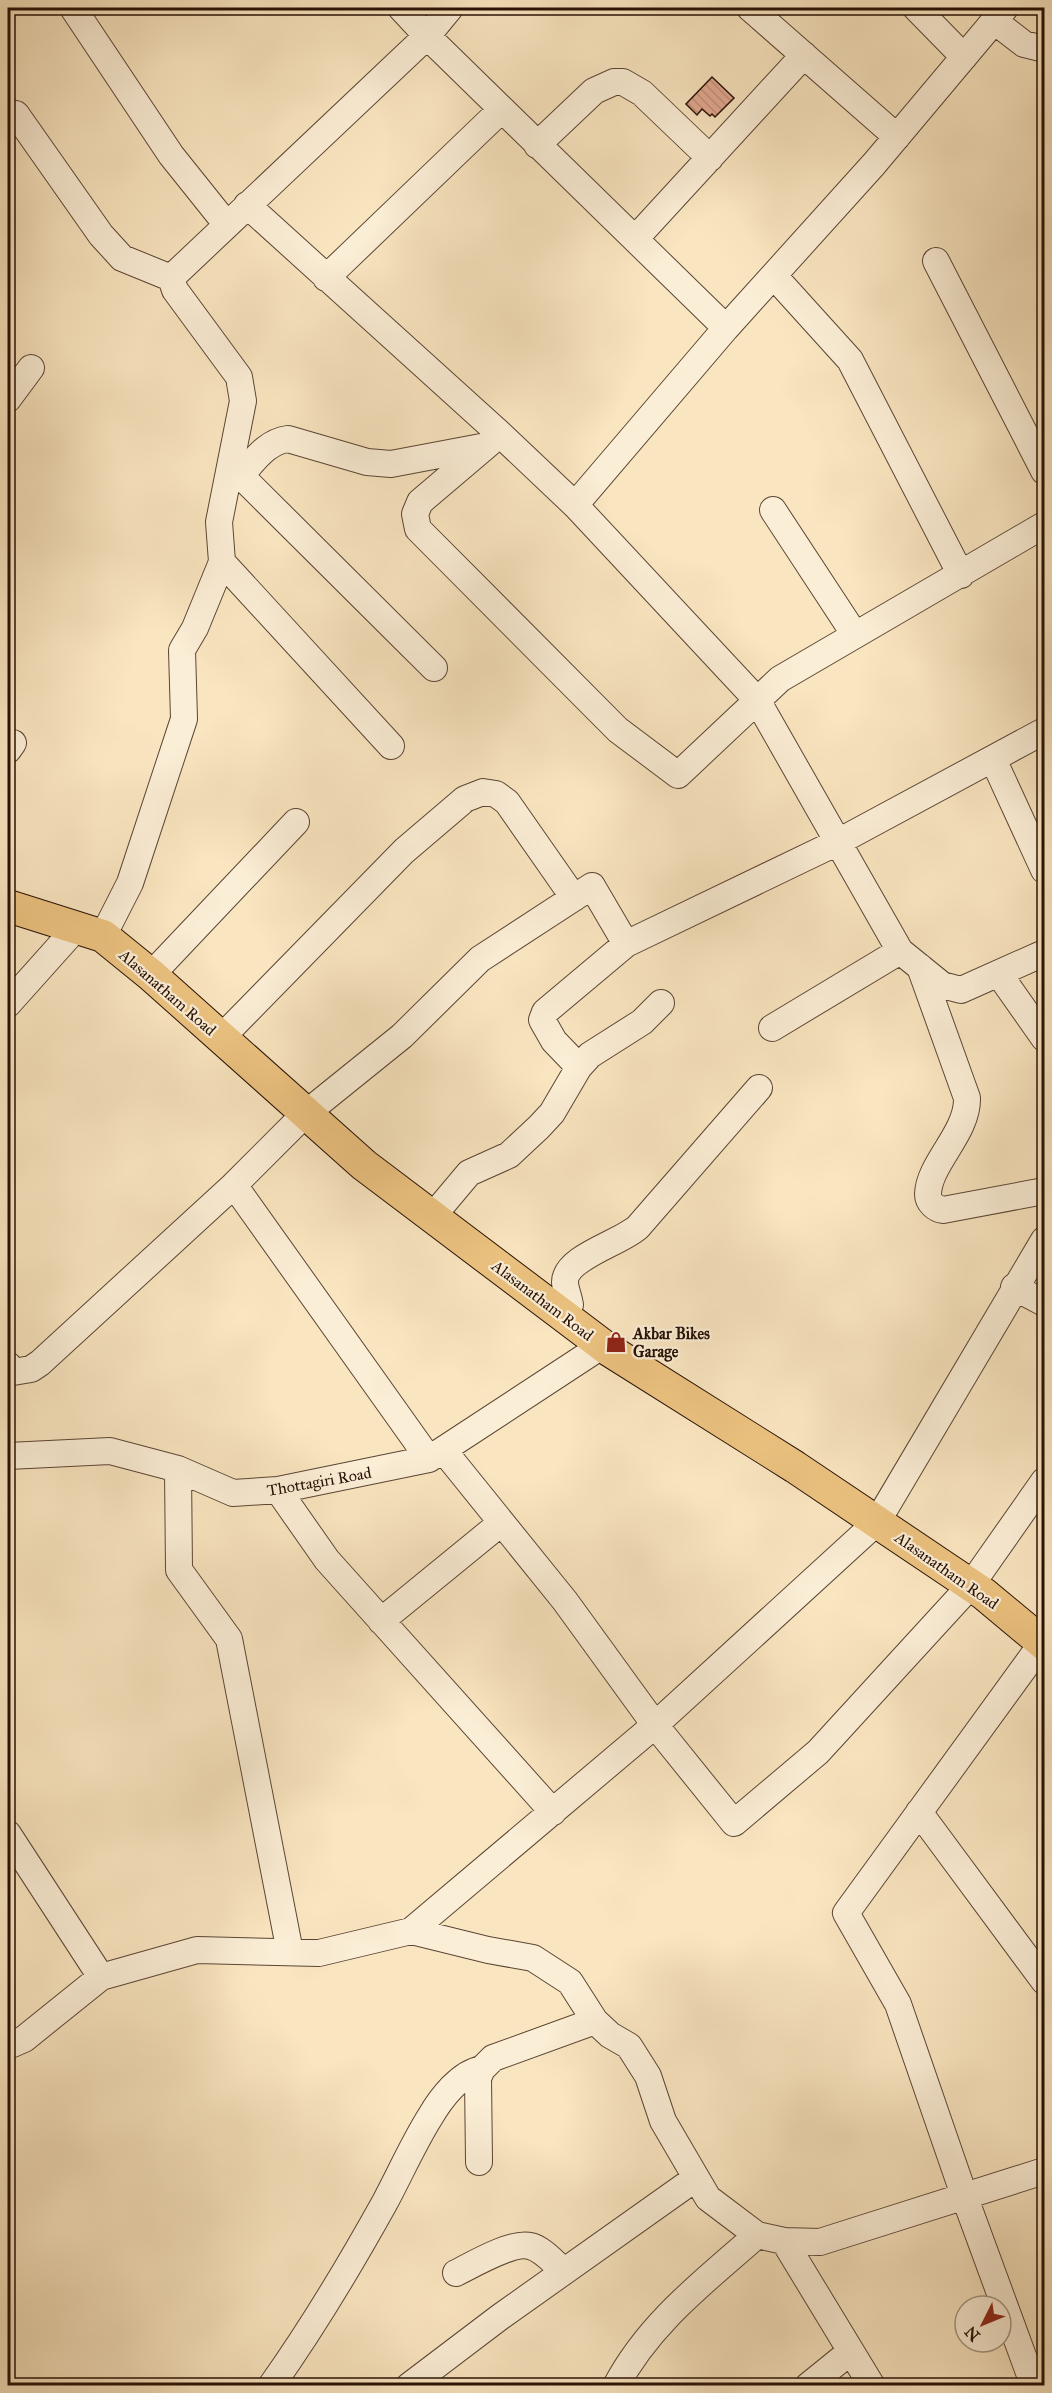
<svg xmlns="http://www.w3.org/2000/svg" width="1052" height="2393" font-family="'IM FELL Great Primer',serif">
<defs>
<pattern id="building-back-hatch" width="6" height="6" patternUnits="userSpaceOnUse" patternTransform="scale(1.5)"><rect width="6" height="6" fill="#e3a991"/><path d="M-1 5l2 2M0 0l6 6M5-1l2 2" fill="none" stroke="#c3907c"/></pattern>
</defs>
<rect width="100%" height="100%" fill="#f9e5c0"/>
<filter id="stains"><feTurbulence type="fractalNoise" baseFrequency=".00333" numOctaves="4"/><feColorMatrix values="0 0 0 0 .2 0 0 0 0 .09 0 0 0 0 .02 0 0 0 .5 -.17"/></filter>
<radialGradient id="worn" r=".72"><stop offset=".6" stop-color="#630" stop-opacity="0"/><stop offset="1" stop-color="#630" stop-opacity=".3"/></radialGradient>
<path fill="url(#building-back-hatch)" stroke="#261005" stroke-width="1.5" d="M712,77L734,98L715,117L712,114L710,116L702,109L697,115L686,104Z"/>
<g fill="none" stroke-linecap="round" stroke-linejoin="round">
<defs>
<path id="minor" d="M73,8L171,155L227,225
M401,8L427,36L450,8
M750,8L897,137
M916,8L964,57
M994,21L1024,44L1044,49
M8,120L16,114L101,235L122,258L171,278
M537,145L594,91L614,82H623L642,93L710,158
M247,205L500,434
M635,239L804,55
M936,261L1044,471
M774,276L850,360L961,575
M326,278L501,110
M726,328L575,505L500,434L420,502L415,514L418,529L618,730L678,775L780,679L1044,525
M8,399L31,368
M231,466L434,668
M240,476C255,460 266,442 288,439L367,462L391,464L481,447
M575,505L757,700L900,951L942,985L961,990L1044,953
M773,510L855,635
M222,562L391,746
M8,750L13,743
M993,759L1044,870
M103,936L130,883L184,719L182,650L195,628L222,562L219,522L243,401L239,377L175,290L171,278L427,36L726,328L874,164L1005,8
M920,967L967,1098C968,1133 929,1163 928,1194C928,1203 936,1209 943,1210L1044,1191
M999,974L1044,1038
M151,975L296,822
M8,1004L76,928
M772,1028L900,951
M221,1038L404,851L465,799L483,792L496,794L507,802L574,898
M579,1067L554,1041L542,1020L545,1012L626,944
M234,1185L429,1459
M432,1217L469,1173L509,1155L539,1127L552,1113L579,1067L590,1055L642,1022L661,1003
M1014,1287L1044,1303
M564,1316L570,1305C569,1297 565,1289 565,1282C565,1257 621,1243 638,1227L759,1088
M8,1365L13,1372L31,1369L40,1363L234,1185L304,1115L402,1036L480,959L592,886L626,944L838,842L1044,731
M444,1451L565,1601L655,1725L734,1823L818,1752L971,1585L1044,1481
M8,1456L110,1451L178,1469L233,1493L278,1490L429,1459L603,1345
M178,1469L179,1570L229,1639L290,1952
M278,1490L327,1560L553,1812
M381,1621L501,1523
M919,1812L1044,1981
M8,1834L101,1977
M411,1931L655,1725L877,1522L1044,1240
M8,2046L24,2039L101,1977L197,1950L319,1953L411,1931L488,1950L533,1958L570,1982L595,2021L610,2035L629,2046L648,2076L663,2121L708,2198L757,2235L784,2241L820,2242L1044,2171
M479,2162L478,2078L482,2069L493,2058L595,2021
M784,2241L872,2386
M456,2273C472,2265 513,2241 530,2246C543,2249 554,2263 564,2271
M271,2386C313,2327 350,2265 385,2202C400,2174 413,2144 430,2117C441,2098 460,2073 482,2069
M409,2386L500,2317L696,2178
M616,2386C649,2323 705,2281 757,2235
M808,2386L850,2352
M1034,2386L965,2198L898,2004L846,1913L1043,1642"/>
<path id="major" d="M8,906L103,936L151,975L364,1165L609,1350L795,1467L984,1594L1044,1644"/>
</defs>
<use href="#minor" stroke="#5b4534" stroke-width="28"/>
<use href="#major" stroke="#261005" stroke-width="34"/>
<use href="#minor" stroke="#fbeed6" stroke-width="26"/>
<use href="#major" stroke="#ecc280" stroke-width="32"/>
</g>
<defs>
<symbol id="shop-bare" viewBox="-9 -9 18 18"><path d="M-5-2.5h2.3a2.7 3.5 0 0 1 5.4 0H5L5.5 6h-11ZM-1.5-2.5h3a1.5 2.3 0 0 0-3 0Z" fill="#8f2418" stroke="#fbeed6" stroke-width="2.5" paint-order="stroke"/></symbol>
</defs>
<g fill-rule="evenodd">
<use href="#shop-bare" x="601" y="1327" width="30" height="30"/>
</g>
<g text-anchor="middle" stroke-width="4.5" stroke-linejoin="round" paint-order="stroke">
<g font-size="16" fill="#261005" stroke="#fbeed6">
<text transform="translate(168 992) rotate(41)" y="6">Alasanatham Road</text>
<text transform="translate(543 1300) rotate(37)" y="6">Alasanatham Road</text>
<text transform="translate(319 1481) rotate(-10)" y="6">Thottagiri Road</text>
<text transform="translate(947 1570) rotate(35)" y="6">Alasanatham Road</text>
</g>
<g font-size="16" font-weight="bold" fill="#261005" stroke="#fbeed6" text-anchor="start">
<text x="633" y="1339">Akbar Bikes<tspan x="633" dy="18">Garage</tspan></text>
</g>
</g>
<rect width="1052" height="2393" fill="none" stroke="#f9e5c0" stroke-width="30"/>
<rect x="9" y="9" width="1034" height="2375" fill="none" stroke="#261005" stroke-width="3"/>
<rect x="15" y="15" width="1022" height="2363" fill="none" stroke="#261005" stroke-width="1.5"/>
<g transform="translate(983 2324) rotate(227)"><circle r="28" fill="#fbeed6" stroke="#a69582" stroke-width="1.5"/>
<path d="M0-4.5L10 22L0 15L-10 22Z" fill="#8f2418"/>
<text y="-9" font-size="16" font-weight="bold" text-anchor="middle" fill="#261005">N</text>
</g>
<rect width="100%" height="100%" filter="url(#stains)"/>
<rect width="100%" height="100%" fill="url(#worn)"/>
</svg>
